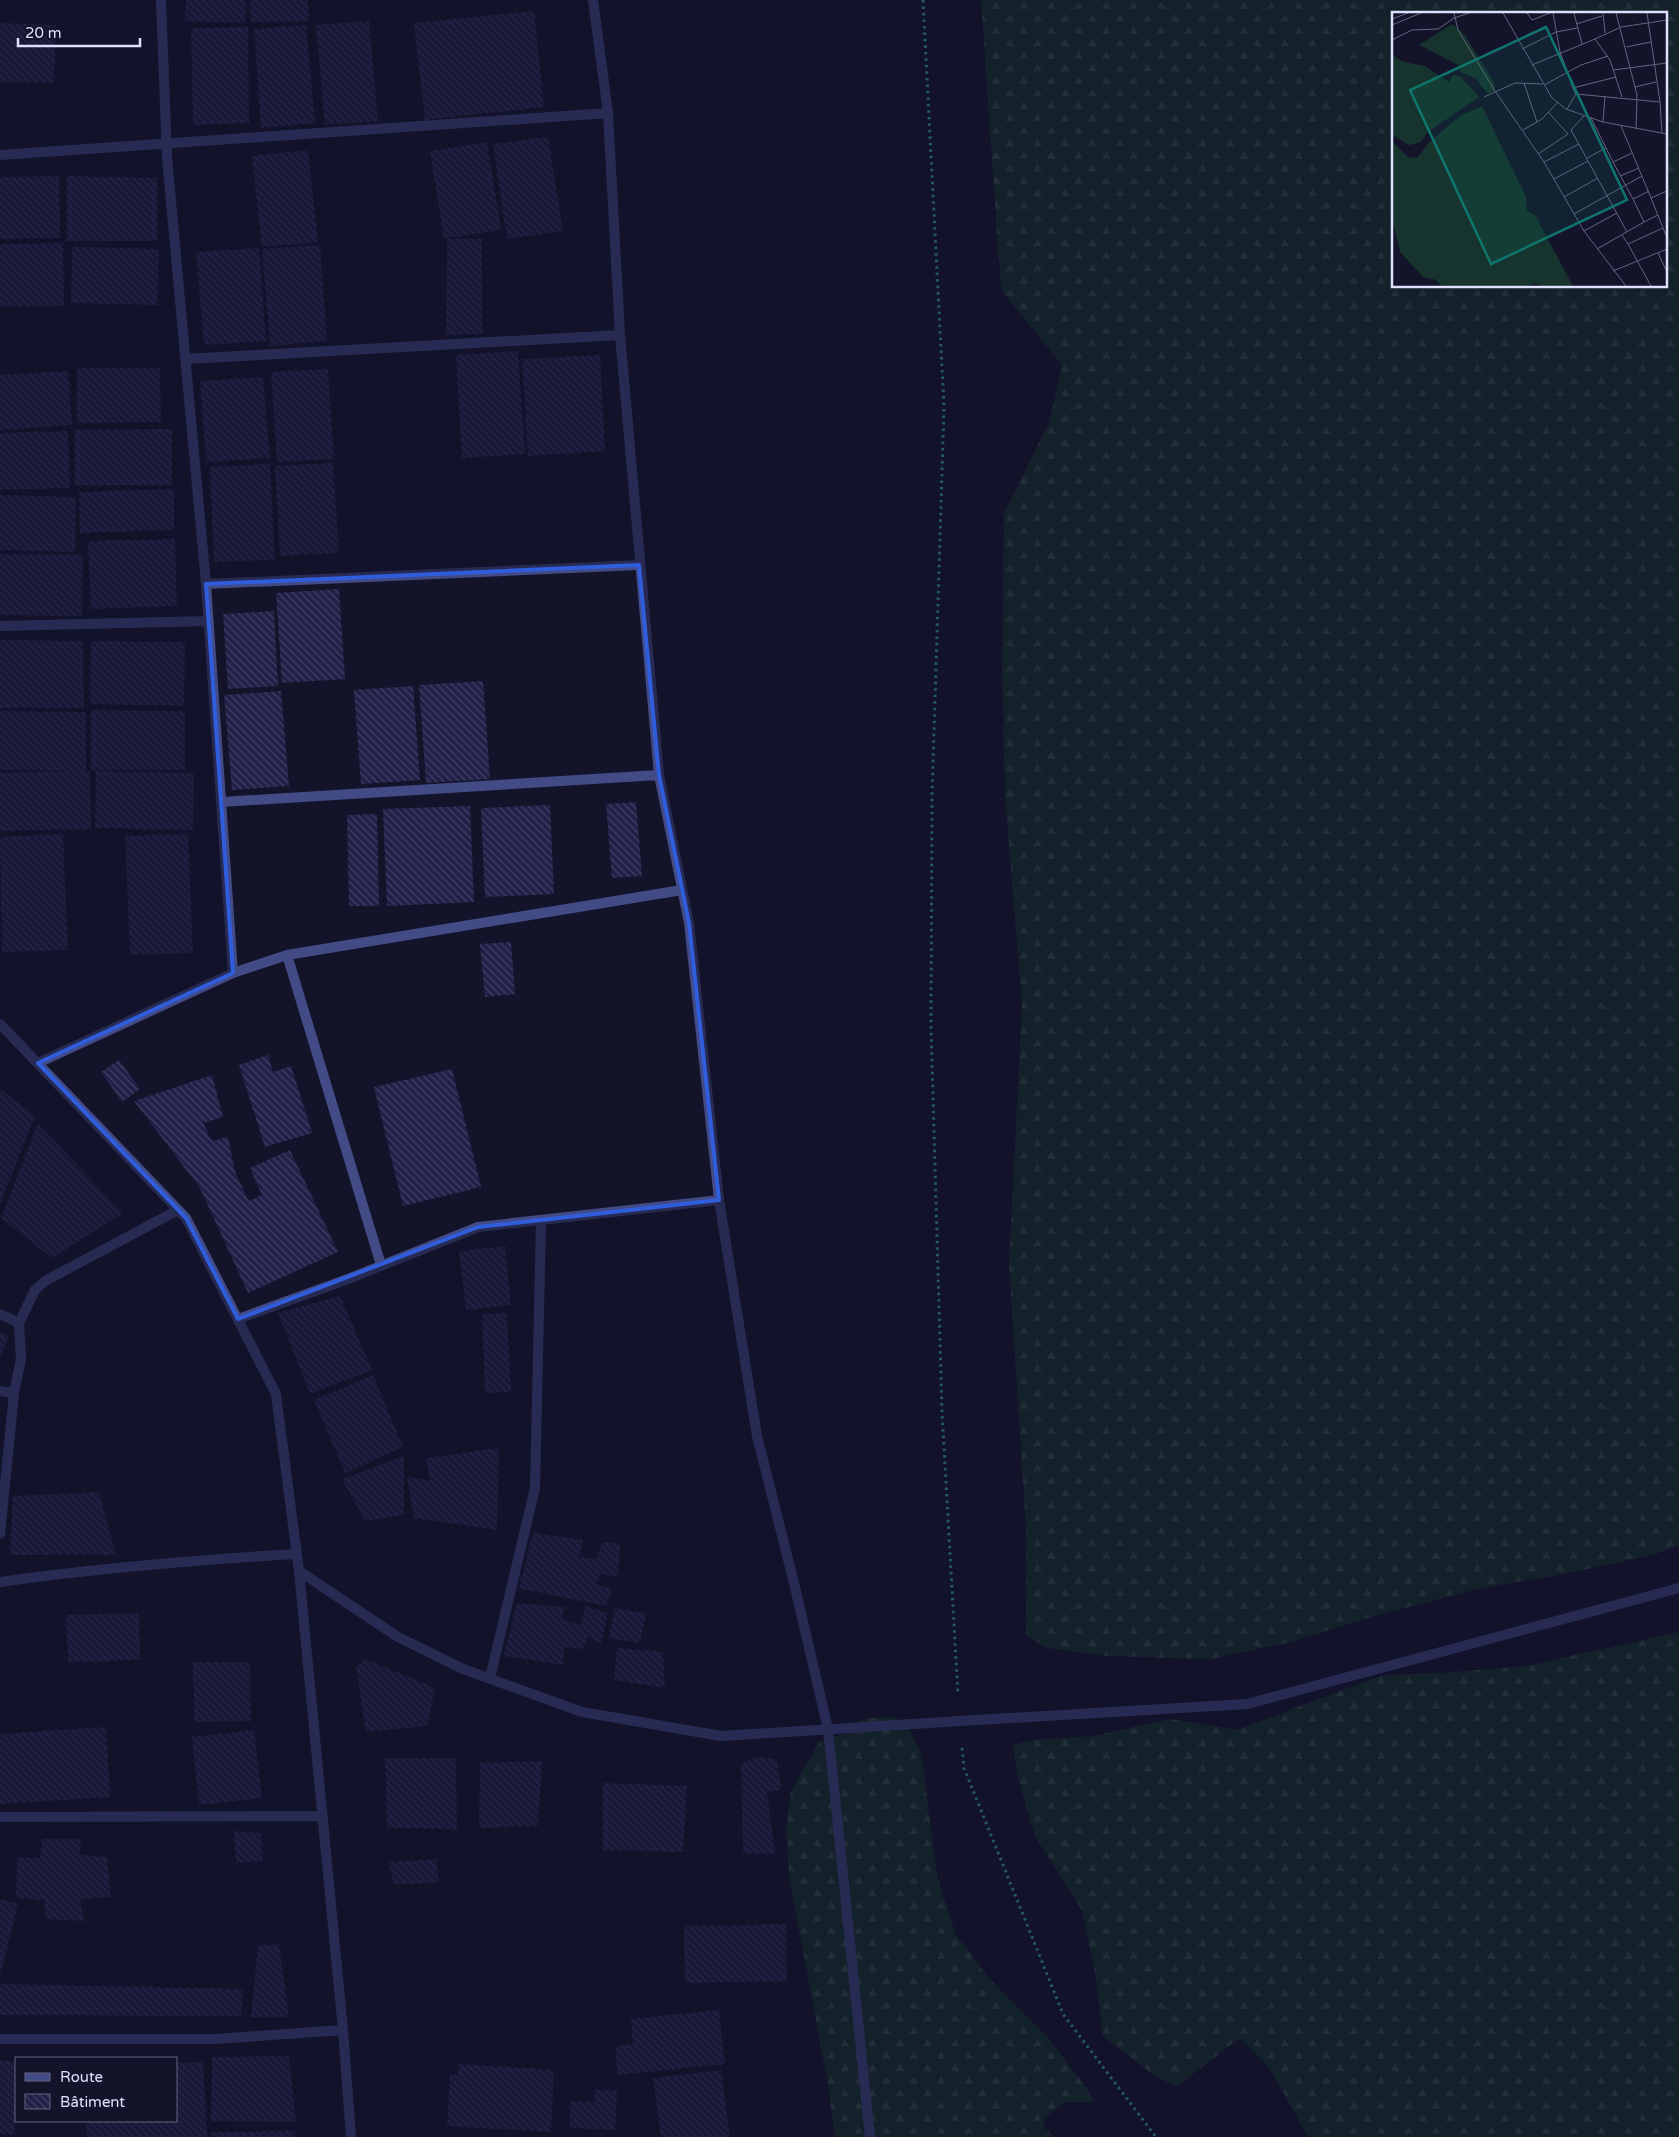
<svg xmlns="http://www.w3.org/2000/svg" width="1679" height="2137" font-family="'Varela Round',sans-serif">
<defs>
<pattern id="forest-firs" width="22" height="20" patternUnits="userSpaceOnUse" patternTransform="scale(1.25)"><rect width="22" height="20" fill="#16332d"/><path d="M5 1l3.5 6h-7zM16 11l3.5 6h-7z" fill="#37504c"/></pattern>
<pattern id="building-back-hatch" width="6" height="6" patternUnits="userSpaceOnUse" patternTransform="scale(1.25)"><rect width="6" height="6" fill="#212049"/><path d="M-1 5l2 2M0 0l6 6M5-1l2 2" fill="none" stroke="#414064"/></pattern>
</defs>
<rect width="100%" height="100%" fill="#13132a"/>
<path fill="url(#forest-firs)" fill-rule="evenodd" d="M981,0H1679V1546L1644,1557L1559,1575L1481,1588L1375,1616L1291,1642L1210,1659L1106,1656L1047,1648L1026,1635V1528L1009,1264L1022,1006L1005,795L1002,672L1004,513L1049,423L1062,365L1001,290ZM1393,14H1665V286H1393Z
M1679,1632V2137H1308L1270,2069L1240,2038L1176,2087L1151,2073L1103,2036L1095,1973L1082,1910L1035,1836L1018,1779L1013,1745L1031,1740L1094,1736L1170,1719L1237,1730L1383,1675L1440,1673L1526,1666Z
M893,1717L908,1728L921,1753L938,1880L956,1935L989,1978L1050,2040L1088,2090L1094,2102H1065L1045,2118L1044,2127L1054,2137H835L827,2079L789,1876L786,1827L791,1791L819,1742L845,1733L859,1721L870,1718Z"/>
<path fill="url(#building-back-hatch)" d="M186,0H246L245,23L185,21Z
M250,0H308L309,21L251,22Z
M534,11L544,107L425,120L414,23Z
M369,21L378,121L325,125L316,25Z
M0,23L56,25L54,83L0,82Z
M306,25L315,123L261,128L254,29Z
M248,27L249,123L193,125L191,28Z
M548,137L563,231L507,239L493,144Z
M487,142L501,230L444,239L430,151Z
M308,150L318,242L262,247L252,156Z
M59,176L60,238L0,239V177Z
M67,176L157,178V241H67Z
M447,239H482V334L446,335Z
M63,243L64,306L0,307V244Z
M320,245L327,341L270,346L262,249Z
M72,247L159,249L157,305L71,303Z
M259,248L266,341L204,345L196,252Z
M518,351L525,454L462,458L456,355Z
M600,355L605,451L528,456L522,359Z
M77,368H160L161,422L77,423Z
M328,369L334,459L277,462L271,372Z
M68,371L72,425L0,430V375Z
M263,377L270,458L206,462L200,381Z
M75,429H172V485H75Z
M68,431L70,488L0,490V433Z
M333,463L339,553L280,556L275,466Z
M270,464L275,560L214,562L210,467Z
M174,489V530L80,533L79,492Z
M0,495L76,497L75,552L0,550Z
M175,539L177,606L91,609L88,541Z
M0,554L83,555L82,616L0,615Z
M339,589L345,679L282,683L276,593Z
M274,611L278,686L228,689L223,614Z
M0,640L83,641L84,708H0Z
M91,641L185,642L184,706L90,704Z
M483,681L490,779L426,783L419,685Z
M413,686L420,780L361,784L354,690Z
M281,691L289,786L232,790L224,695Z
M91,710L185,711V770H91Z
M0,711L86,712V771H90L91,829L0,831V773L79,771L0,770Z
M96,771L194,773L193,830L95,828Z
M636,802L642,876L612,878L606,804Z
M550,805L554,894L485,897L481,808Z
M470,806L474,902L387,906L383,809Z
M377,814L379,906H349L347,815Z
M63,834L68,950L2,952L0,837Z
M188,834L193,953L130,955L125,836Z
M511,942L515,994L485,997L480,944Z
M268,1055L273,1072L291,1066L312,1133L265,1147L239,1065Z
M119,1060L140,1089L122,1102L101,1072Z
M452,1069L481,1187L403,1206L374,1087Z
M212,1075L223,1117L203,1123L212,1141L228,1137L235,1172L249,1201L262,1195L250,1168L290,1150L338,1252L248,1293L200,1188L134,1101Z
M0,1089L35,1116L0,1204Z
M38,1124L123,1213L52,1258L1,1218Z
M505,1246L511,1305L466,1310L459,1251Z
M340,1296L372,1370L310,1394L278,1313Z
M507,1313L511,1392L485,1393L482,1314Z
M0,1331L9,1336L0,1359Z
M373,1375L403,1447L345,1473L314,1400Z
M499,1448L497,1530L414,1518L407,1476L430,1481L426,1458Z
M404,1456V1515L365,1521L342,1479Z
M99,1492L116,1555H10L13,1496Z
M533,1533L583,1540L579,1556L596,1560L602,1542L620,1543L618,1577L600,1574L597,1585L612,1589L606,1606L519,1588Z
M517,1603L565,1607L561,1619L581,1625L585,1606L608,1613L601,1644L588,1637L583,1649L564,1647L563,1665L504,1656Z
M615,1608L646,1613L640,1643L609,1638Z
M139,1613L140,1660L68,1662L66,1615Z
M617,1648L663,1652L665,1688L614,1680Z
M365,1659L435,1688L427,1726L366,1732L356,1667Z
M193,1662H250L251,1721L194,1722Z
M106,1727L110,1797L0,1804V1734Z
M254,1730L262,1798L199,1805L192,1737Z
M756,1757L777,1759L781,1790L767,1792L775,1854L743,1853L741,1764Z
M385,1758H456L457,1829L387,1828Z
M542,1761L538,1826L479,1828L480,1763Z
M603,1783L687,1786L683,1852L603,1850Z
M234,1831L261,1833L263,1861L236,1863Z
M42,1839H81L80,1855L107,1857L111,1897L80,1899L84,1921L46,1919L44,1900L16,1898L17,1857L40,1858Z
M436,1859L439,1883L393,1884L389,1862Z
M0,1899L18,1904L1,1972H0Z
M786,1924L787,1981L685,1983L684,1926Z
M279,1944L289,2017H251L258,1946Z
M0,1984L243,1989L241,2016L0,2015Z
M719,2010L725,2064L618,2075L615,2046L633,2044L631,2019Z
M289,2056L296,2122L211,2121L212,2057Z
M0,2060L16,2062V2111L14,2135L0,2134Z
M203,2062L207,2137H87L86,2121H176V2063Z
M459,2064L554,2070L551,2132L447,2126L450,2074L458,2075Z
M721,2070L730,2137H661L653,2078Z
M595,2089L617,2091L615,2130L569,2128L571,2101L594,2102Z
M295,2131V2137H211L210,2132Z"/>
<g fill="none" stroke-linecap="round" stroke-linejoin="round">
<path stroke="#3ab497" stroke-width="3" stroke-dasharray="2.5 4" stroke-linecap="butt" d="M923,0L944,407L932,796L931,1026L942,1412L958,1695
M962,1748L964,1768L1063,2014L1156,2137"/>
<path stroke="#424b85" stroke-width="10" d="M960,1721L1247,1704L1679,1588"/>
<path stroke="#424b85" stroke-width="10" d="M161,0L167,158L206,584L233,973
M593,0L608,113L620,335L659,775L689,923L719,1200L757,1436L794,1583L828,1729L870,2137
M0,155L608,113
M186,359L620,335
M206,584L639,565
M0,626L209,621
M221,802L659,775
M0,1024L186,1218L276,1394L299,1571L343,2030L351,2137
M38,1063L233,973L287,955
M381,1265L287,955L682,890
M0,1314L19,1323L21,1359L14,1393L0,1391
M238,1319L348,1279L478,1227L719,1200
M19,1323L35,1290L45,1281L178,1210
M0,1534L14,1393
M299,1571L398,1637L463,1669L582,1712L721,1736L960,1721
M0,1582C98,1568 196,1560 295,1554
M490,1678L535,1488L541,1220
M0,1817L322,1816
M0,2039H215L343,2030"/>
</g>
<path d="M0 0H1679V2137H0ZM639,565L659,775L689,923L719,1200L478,1227L238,1319L186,1218L38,1063L233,973L206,584Z" fill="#13132a" fill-opacity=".55" fill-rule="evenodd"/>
<path fill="none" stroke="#305ddc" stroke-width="4" stroke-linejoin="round" d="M639,565L659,775L689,923L719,1200L478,1227L238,1319L186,1218L38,1063L233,973L206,584Z"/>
<g transform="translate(1392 12)">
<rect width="275" height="275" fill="#13132a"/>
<path d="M60,12L72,22L102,70L103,78L96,82L84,67L67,59L70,55L27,33ZM0,43L12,50L33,54L57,70L61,63L69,65L87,85L36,120L29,130L17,133L0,123ZM90,94L134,185L135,199L143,203L181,274H149L143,271L137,274H50L44,268L31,265L8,240L0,207V129L16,145L25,146L37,130L68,104Z" fill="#16332d"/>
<path fill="none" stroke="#64657e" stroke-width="1" d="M62,1L66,18L103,79L152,150L192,219L234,274M111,1L160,86L174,97L211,110L275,122M135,1L140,8L158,1M161,1L168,40L181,76M182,1L190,32M211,1L213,21M224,1L245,83L244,117M255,1L268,90M0,7L16,1M184,12L210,4M0,13L29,1M0,28L20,18L46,17L62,6L77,1M234,35L259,30M130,37L164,20L185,16M140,53L203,27M221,58L275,51M224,65L181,76L182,79L184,82L268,90L270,121M132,71L145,110M152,73L189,53L216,44M243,75L264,70M92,85L123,71L151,72M230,85L218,48L203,27L229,15L275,8M175,97L184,82M199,106L214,136M211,110L213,84M229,114L259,186M131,118L150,107L166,90M179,118L235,220M179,118L192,104M146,142L176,122L156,100M195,146L214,136L221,150L240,141M152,150L187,132M221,150L241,187M228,164L247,156M162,167L196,149M257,179L241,187L252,210L266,203M275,179L259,186L275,226M172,185L206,166M182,202L250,164M192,219L225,201M230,223L236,232L271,216M236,232L259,274M205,237L252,210M266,241L275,260M221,259L275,237"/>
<path fill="#0f766e" fill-opacity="0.15" stroke="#0f766e" stroke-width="2.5" d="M154,15L235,188L99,252L18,78Z"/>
<rect width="275" height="275" fill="none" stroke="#dee0fd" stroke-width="2.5"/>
</g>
<rect x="15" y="2057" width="162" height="65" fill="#13132a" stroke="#64657e"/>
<rect x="25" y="2073" width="25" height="8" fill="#424b85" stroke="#64657e"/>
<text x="60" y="2082" font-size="15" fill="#dee0fd">Route</text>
<rect x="25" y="2094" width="25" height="15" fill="url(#building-back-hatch)" stroke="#64657e"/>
<text x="60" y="2107" font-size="15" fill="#dee0fd">Bâtiment</text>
<path d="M18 38v8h122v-8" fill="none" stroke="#dee0fd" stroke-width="2.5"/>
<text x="25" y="38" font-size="15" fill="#dee0fd" stroke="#13132a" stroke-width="4" paint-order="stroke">20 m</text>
</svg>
